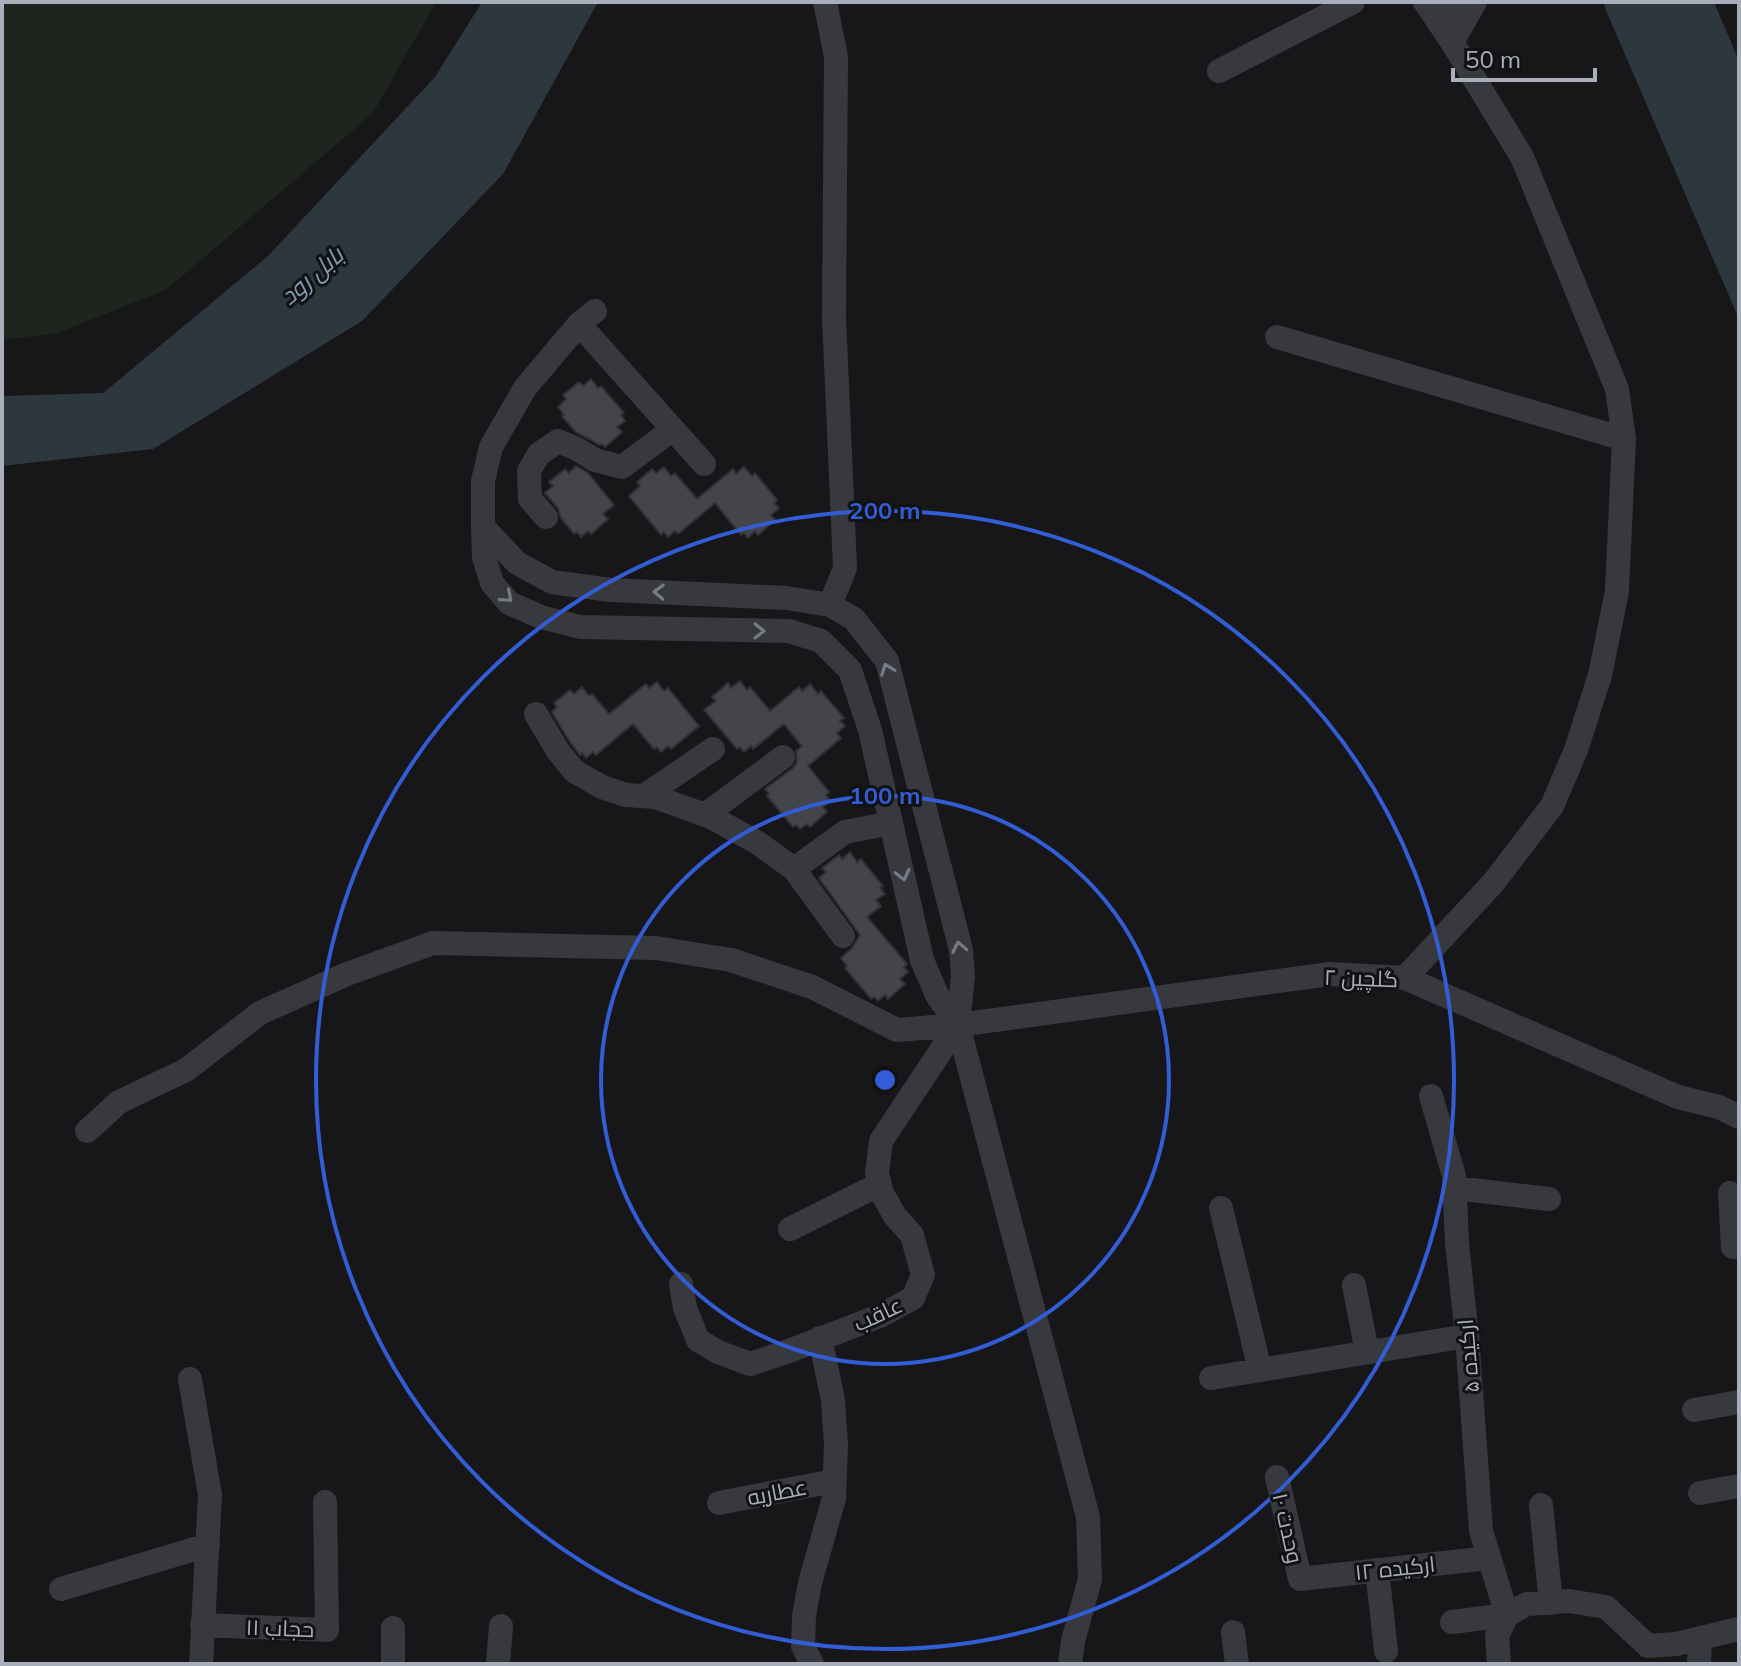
<svg xmlns="http://www.w3.org/2000/svg" width="1741" height="1666" font-family="Mulish,Cairo,sans-serif">
<rect width="100%" height="100%" fill="#17171a"/>
<path fill="#1d251e" d="M2,2H436L373,113L166,290L57,333L2,340Z"/>
<path fill="#2d373e" d="M482,2H598L503,174L362,321L153,449L2,466V396L103,393L268,256L435,77Z
M1604,2H1714L1739,61V319L1605,8Z"/>
<path fill="#43454a" stroke="#313136" stroke-width="2" d="M591,379L598,388L601,386L624,413L621,415L625,421L617,427L622,432L605,447L602,444L600,445L576,432L562,416L564,415L558,407L566,399L563,395L579,382L583,386Z
M576,466L588,473L614,505L603,514L608,519L591,534L588,531L581,537L577,532L574,534L561,518L558,508L545,493L553,486L549,482L565,469L569,473Z
M664,467L671,476L675,473L697,499L733,469L736,474L744,467L752,476L755,473L777,500L774,503L779,508L771,515L775,520L758,535L755,531L748,538L744,533L741,535L715,503L678,534L675,531L668,537L664,532L661,535L629,496L640,486L637,482L652,469L656,473Z
M740,681L747,690L750,687L770,711L799,687L802,691L810,684L818,694L821,691L844,718L840,721L845,726L837,733L841,738L808,766L829,792L826,795L830,800L823,807L827,812L810,827L807,824L800,829L796,825L793,827L767,796L769,794L765,789L793,768L797,762L796,751L802,746L784,724L753,749L751,746L744,752L740,747L737,749L704,710L716,701L712,697L728,683L731,688Z
M657,682L664,691L668,688L699,726L671,749L668,746L661,752L657,747L654,749L633,724L596,755L593,752L586,758L582,753L580,755L570,742L552,712L557,707L554,703L570,690L574,694L582,687L589,696L592,694L609,714L646,684L649,688Z
M850,852L857,862L861,859L883,886L880,888L885,894L876,900L881,906L867,917L907,964L904,967L908,972L900,979L905,984L888,999L885,995L878,1001L874,997L871,999L845,968L847,966L841,958L852,948L860,935L819,878L826,872L822,868L834,859L839,855L842,859Z"/>
<g fill="none" stroke-linecap="round" stroke-linejoin="round">
<path stroke="#38393f" stroke-width="24" d="M825,2L836,57L834,317L845,568L830,605
M1451,2L1452,42L1475,2
M1219,71L1353,2
M595,311L579,324L525,388L491,447L483,481V527L484,557L492,583L509,603L541,617L580,627L789,631L821,641L850,670L870,730L922,960L937,995L958,1025
M579,324L704,464
M1277,337L1624,439
M546,517L530,499L529,471L539,454L558,441L577,449L595,460L622,467L673,429
M483,527L517,563L552,582L610,590L787,598L830,605L854,619L887,661L961,950L963,976L958,1025L1088,1517L1090,1579L1073,1641L1070,1664
M536,714L558,751L574,771L602,787L626,795L655,797L711,817L758,843L794,869L843,936
M644,796L713,749
M705,815L783,757
M794,869L845,832L891,823
M1405,978L1493,883L1552,806L1576,750L1600,675L1617,591L1624,439L1617,389L1522,157L1452,42L1425,2
M1431,1096L1454,1176L1457,1243L1467,1336L1481,1531L1507,1615L1452,1622
M87,1131L119,1102L186,1070L260,1013L347,974L433,943L656,948L731,960L812,987L897,1030L958,1025L1330,974L1405,978L1678,1097L1719,1107L1739,1117
M1455,1188L1549,1199
M1730,1193L1733,1247H1739
M1221,1208L1260,1370
M790,1229L880,1184
M681,1284L685,1308L698,1340L718,1352L750,1364L789,1351L882,1315L913,1298L923,1275L912,1235L895,1216L882,1193L877,1173L881,1141L958,1025
M1354,1285L1367,1352
M1211,1378L1467,1336
M190,1379L210,1495L201,1664
M1694,1410L1739,1402
M1277,1477L1300,1579L1489,1558
M1700,1493L1739,1486
M719,1503L834,1481
M1541,1505L1551,1603
M1377,1570L1386,1651
M61,1589L208,1545
M202,1625L327,1630L325,1502
M393,1628V1664
M1233,1632L1237,1664
M498,1664L501,1626
M812,1664L803,1646L804,1616L810,1583L834,1498L836,1445L833,1400L820,1338
M1499,1664L1497,1636L1507,1615L1527,1604L1569,1601L1606,1607L1648,1646L1676,1644L1739,1629
M1699,1664L1700,1638"/>
</g>
<defs><path id="oneway-chevron" d="M-2-3.5L2.5 0L-2 3.5" fill="none" stroke-width="1.6" stroke-linecap="round" stroke-linejoin="round" transform="scale(2)"/></defs>
<g stroke="#767a83">
<use href="#oneway-chevron" transform="translate(659 592) rotate(-178)"/>
<use href="#oneway-chevron" transform="translate(507 597) rotate(41)"/>
<use href="#oneway-chevron" transform="translate(759 631) rotate(1)"/>
<use href="#oneway-chevron" transform="translate(887 669) rotate(-110)"/>
<use href="#oneway-chevron" transform="translate(903 875) rotate(77)"/>
<use href="#oneway-chevron" transform="translate(959 947) rotate(-101)"/>
</g>
<g fill="none" stroke="#325dd4" stroke-width="4">
<circle cx="885" cy="1080" r="284"/>
<circle cx="885" cy="1080" r="569"/>
</g>
<g text-anchor="middle" stroke-width="6" stroke-linejoin="round" paint-order="stroke">
<g font-size="22" fill="#a9afba" stroke="#121215">
<text transform="translate(1361 978) rotate(2)" y="8">گلچین ۲</text>
<text transform="translate(878 1314) rotate(-25)" y="8">عاقب</text>
<text transform="translate(1468 1356) rotate(-95)" y="8">ارکیده ۵</text>
<text transform="translate(777 1492) rotate(-11)" y="8">عطاریه</text>
<text transform="translate(1288 1528) rotate(77)" y="8">وحدت ۱۰</text>
<text transform="translate(1395 1568) rotate(-6)" y="8">ارکیده ۱۲</text>
<text transform="translate(280 1628) rotate(2)" y="8">حجاب ۱۱</text>
</g>
<g font-size="24" font-style="italic" fill="#809eb5" stroke="#121215">
<text transform="translate(312 276) rotate(-41)" y="8">بابل رود</text>
</g>
</g>
<circle cx="885" cy="1080" r="12" fill="#325dd4" stroke="#121215" stroke-width="4"/>
<g font-size="24" text-anchor="middle" font-weight="bold" fill="#325dd4" stroke="#121215" stroke-width="6" stroke-linejoin="round" paint-order="stroke">
<text x="885" y="519">200 m</text>
<text x="885" y="804">100 m</text>
</g>
<rect width="1741" height="1666" fill="none" stroke="#a9afba" stroke-width="8"/>
<path d="M1453 68v12h142v-12" fill="none" stroke="#a9afba" stroke-width="4"/>
<text x="1465" y="68" font-size="24" fill="#a9afba" stroke="#121215" stroke-width="6" paint-order="stroke">50 m</text>
</svg>
